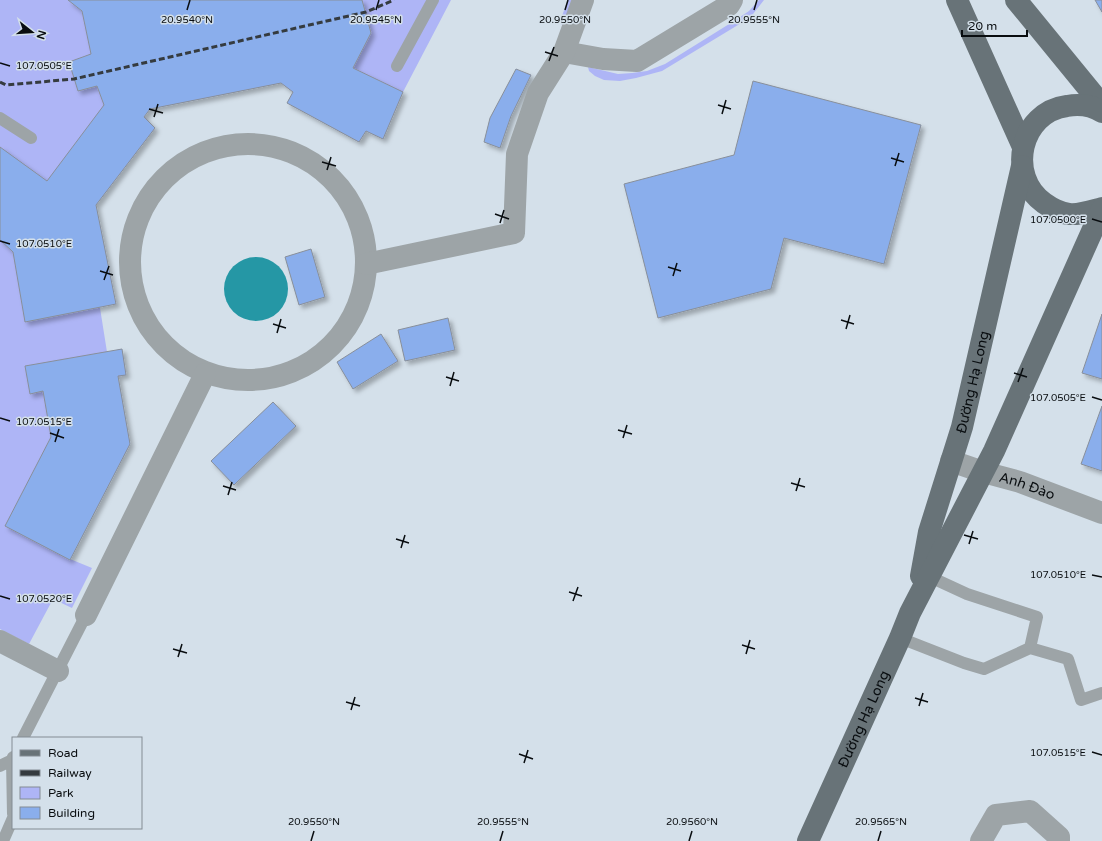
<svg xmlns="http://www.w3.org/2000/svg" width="1102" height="841" font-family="'Varela Round',sans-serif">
<defs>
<filter id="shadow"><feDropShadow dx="3.5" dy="3.5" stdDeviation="2" flood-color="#0004"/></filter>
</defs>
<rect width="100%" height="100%" fill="#d4e0ea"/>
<path fill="#aeb5f6" d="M0,0H451L403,92L383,139L366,131L359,142L287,103L293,92L281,83L150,109L144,116L155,128L96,205L100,308L107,352L122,349L126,375L118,377L130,444L70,559L92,568L72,608L53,599L29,644L0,629Z
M568,0H574L563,25L561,24L560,21Z
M759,0H764L753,14L738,25L662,71L636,78L620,81L604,80L595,76L589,71L588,67L618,74L632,73L647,71L665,64L734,21L749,11Z"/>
<path fill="#2597a5" d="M224 289a32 32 0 1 1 64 0a32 32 0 1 1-64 0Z"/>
<path fill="#8aaeec" stroke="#888f9a" filter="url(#shadow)" d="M68,0H362L371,33L353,68L403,92L383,139L366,131L359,142L287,103L293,92L281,83L150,109L144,117L155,128L96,205L116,304L25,322L13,252L0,240V147L47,181L104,105L97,86L78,91L69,62L91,54L82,11Z
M1095,0H1102V12Z
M516,69L531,75L511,116L500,148L484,142L490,118Z
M753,81L921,125L884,264L784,238L771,289L658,318L624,184L734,155Z
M311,249L325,297L299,305L285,257Z
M1102,314V379L1082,373Z
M448,318L455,350L405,361L398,330Z
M381,334L398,361L353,389L337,362Z
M122,349L126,375L118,376L130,444L70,560L5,526L51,437L43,391L30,394L25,366Z
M273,402L296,426L234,485L211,461Z
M1102,406V471L1081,464Z"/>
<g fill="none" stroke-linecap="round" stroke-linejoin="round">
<path stroke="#9da4a7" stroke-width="12" d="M397,66L433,0
M0,118L31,138
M928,576L967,594L1037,617L1030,648L1068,659L1081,700L1102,693
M900,638L964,663L984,669L1030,648
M23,738L86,615
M13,757L12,760L13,814
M0,766L12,760
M3,841L13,818"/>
<g stroke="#9da4a7" stroke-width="22">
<path d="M564,52L603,59L637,61L729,5L732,0"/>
<circle cx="248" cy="262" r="118"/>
<path d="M366,264L514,233L517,154L538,93L564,52L583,0"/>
<path id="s1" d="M951,461L983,472L1020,482L1102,513"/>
<path d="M86,615L205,374"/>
<path d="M0,641L58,671"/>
<path d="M981,841L996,815L1030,811L1059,837V841"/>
</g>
<g stroke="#687378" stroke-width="22">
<path d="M957,0L1023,147"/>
<path d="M1016,0L1102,105"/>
<path d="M1102,112C1091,105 1079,104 1067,106C1020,112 1006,176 1044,203C1051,208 1060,213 1069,214C1080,215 1091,211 1102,208"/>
<path id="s2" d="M921,576L929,532L962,427L1022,166"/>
<path id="s3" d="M808,841L900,638L910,613L994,451L1102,209"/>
</g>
<path stroke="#353b3f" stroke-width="3" stroke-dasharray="6 3" stroke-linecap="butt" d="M0,82L6,85L74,79L366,12L394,0"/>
</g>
<path fill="none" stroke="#090d10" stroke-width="1.5" d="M187,10L190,0M376,10L379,0M565,10L568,0M754,10L757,0M545,52L558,56M549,61L554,47M0,63L10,66M718,105L731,109M149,109L163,113M722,114L726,100M154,117L158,104M891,158L904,162M322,162L336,166M895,166L899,153M327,170L331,157M495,214L509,219M1092,219L1102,222M500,223L504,210M0,241L10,244M668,267L681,271M100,271L113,275M673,276L677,263M104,280L109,266M841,320L854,324M273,324L286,328M846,329L850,315M277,333L281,319M1014,373L1027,377M446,377L459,381M1018,382L1023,368M450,386L454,372M1092,397L1102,400M0,418L10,421M618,430L632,434M50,433L64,438M623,438L627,425M55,442L59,429M791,483L805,487M223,486L236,490M796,491L800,478M228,495L232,482M964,535L978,539M396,539L409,543M969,544L973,531M401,548L405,535M1092,575L1102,577M569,592L582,596M0,596L10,599M573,601L578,587M742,645L755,649M173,649L187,653M746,654L750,640M178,657L182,644M915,698L928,702M346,702L360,706M919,706L923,693M351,710L355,697M1092,752L1102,755M519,754L533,759M524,763L528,750M311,841L314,831M500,841L503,831M689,841L692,831M878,841L881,831"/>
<g text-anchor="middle" stroke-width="3" stroke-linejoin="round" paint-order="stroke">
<g font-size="14" fill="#090d10" stroke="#d4e0ea">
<text dy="5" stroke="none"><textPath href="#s2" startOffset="201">Đường Hạ Long</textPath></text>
<text dy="5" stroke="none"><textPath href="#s1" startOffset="80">Anh Đào</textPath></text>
<text dy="5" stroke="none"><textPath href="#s3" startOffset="134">Đường Hạ Long</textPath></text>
</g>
</g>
<g font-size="10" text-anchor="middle" fill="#090d10" stroke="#d4e0ea" stroke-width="3" stroke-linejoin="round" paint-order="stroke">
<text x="187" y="23">20.9540°N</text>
<text x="376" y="23">20.9545°N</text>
<text x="565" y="23">20.9550°N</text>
<text x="754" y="23">20.9555°N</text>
<text x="44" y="69">107.0505°E</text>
<text x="1058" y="223">107.0500°E</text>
<text x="44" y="247">107.0510°E</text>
<text x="1058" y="401">107.0505°E</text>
<text x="44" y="425">107.0515°E</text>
<text x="1058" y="578">107.0510°E</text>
<text x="44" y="602">107.0520°E</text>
<text x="1058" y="756">107.0515°E</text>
<text x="314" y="825">20.9550°N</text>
<text x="503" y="825">20.9555°N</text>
<text x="692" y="825">20.9560°N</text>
<text x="881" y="825">20.9565°N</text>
</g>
<rect x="12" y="737" width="130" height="92" fill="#d4e0ea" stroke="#838c93"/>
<rect x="20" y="750" width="20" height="6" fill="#687378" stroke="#838c93"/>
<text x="48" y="757" font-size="12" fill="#090d10">Road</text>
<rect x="20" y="770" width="20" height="6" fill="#353b3f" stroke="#838c93"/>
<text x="48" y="777" font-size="12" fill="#090d10">Railway</text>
<rect x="20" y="787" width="20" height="12" fill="#aeb5f6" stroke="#838c93"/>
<text x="48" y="797" font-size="12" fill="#090d10">Park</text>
<rect x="20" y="807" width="20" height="12" fill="#8aaeec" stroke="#838c93"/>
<text x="48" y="817" font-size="12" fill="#090d10">Building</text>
<g transform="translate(32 32) rotate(107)" stroke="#d4e0ea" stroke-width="3" paint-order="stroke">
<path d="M0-3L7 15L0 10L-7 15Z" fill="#090d10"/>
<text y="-6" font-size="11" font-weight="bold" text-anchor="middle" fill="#090d10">N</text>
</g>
<path d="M962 30v6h65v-6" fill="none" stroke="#090d10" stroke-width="2"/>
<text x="968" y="30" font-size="12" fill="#090d10" stroke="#d4e0ea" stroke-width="3" paint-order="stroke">20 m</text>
</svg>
